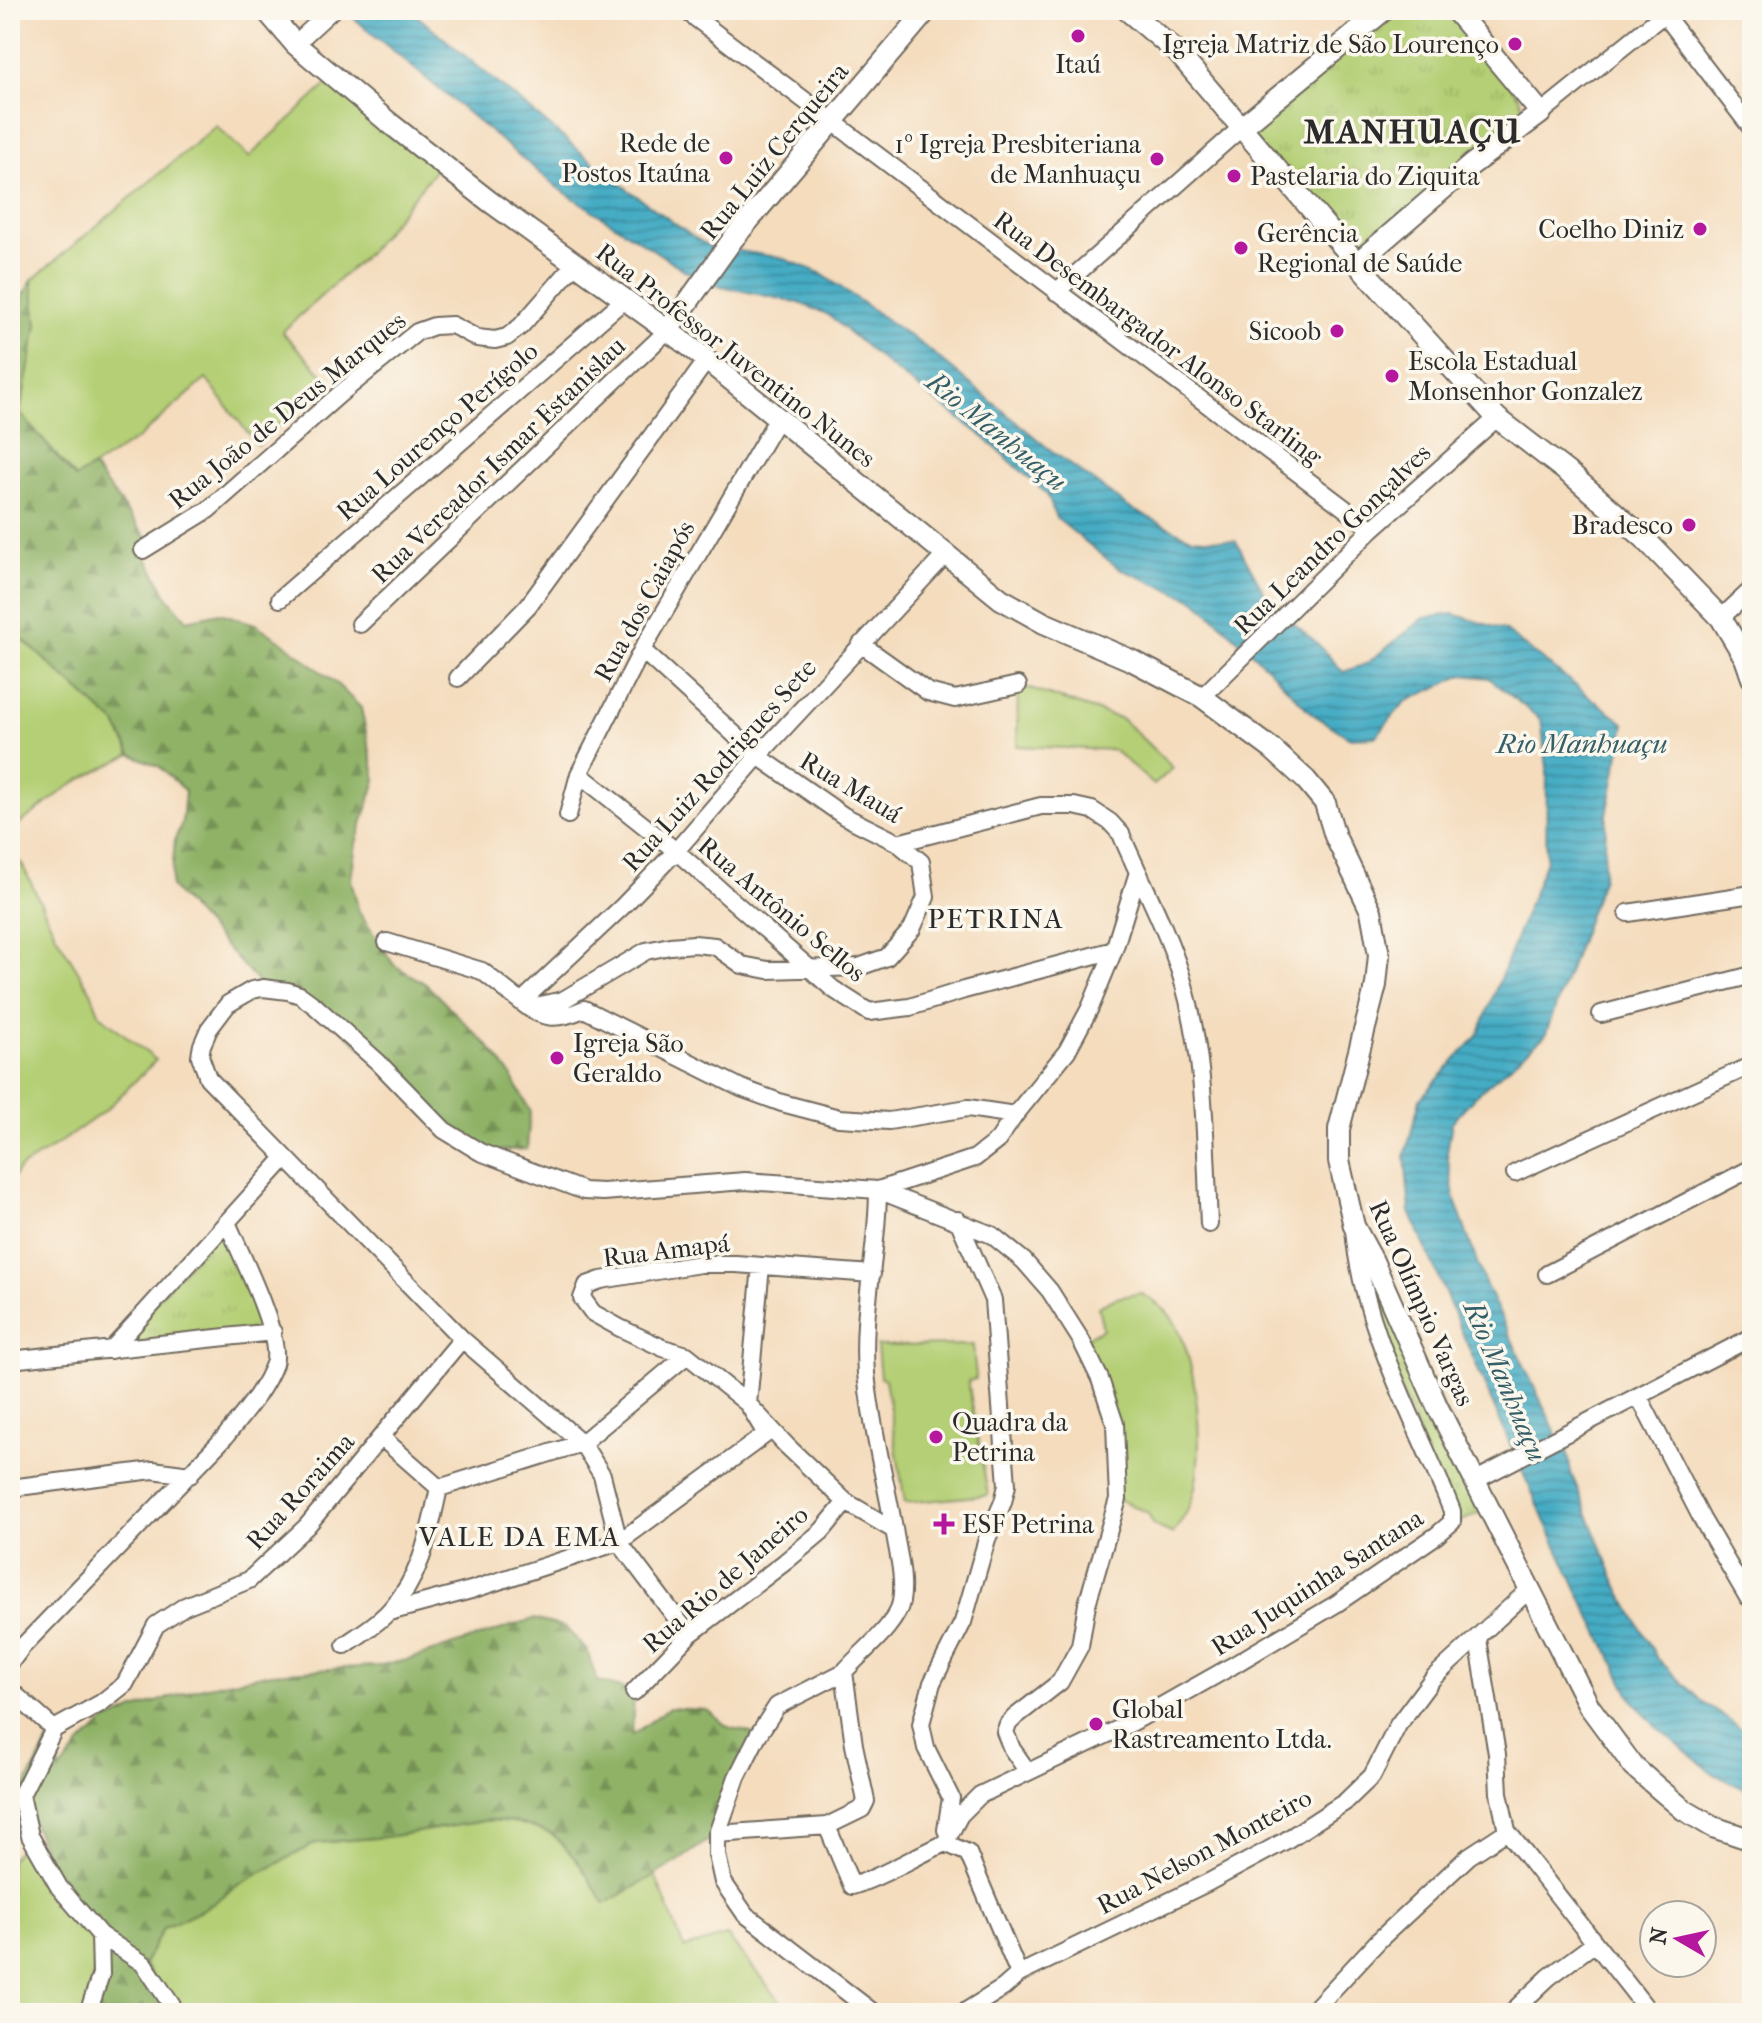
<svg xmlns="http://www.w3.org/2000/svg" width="1762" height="2023" font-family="'IM FELL French Canon',serif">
<defs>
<pattern id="forest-firs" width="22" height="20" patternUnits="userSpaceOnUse" patternTransform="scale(2)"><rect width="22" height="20" fill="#8fb266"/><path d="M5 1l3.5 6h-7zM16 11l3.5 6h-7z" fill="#759154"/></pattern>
<pattern id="park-tufts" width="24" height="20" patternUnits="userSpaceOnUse" patternTransform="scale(2)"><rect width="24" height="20" fill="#b4cf74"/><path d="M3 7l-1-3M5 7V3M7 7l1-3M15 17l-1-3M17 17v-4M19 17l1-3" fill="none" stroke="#9bb265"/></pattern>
<pattern id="water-rules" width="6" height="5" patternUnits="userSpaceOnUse" patternTransform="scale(2)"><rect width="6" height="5" fill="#45acc4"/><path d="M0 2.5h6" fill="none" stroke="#3a8c9f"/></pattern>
</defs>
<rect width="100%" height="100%" fill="#fbf7ec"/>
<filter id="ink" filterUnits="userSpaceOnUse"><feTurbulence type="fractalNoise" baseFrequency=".0125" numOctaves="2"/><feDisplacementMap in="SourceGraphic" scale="16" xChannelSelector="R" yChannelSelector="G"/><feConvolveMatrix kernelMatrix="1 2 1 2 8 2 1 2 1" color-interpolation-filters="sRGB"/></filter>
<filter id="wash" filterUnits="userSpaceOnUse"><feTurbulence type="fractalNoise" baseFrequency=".006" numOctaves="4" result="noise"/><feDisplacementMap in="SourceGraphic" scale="32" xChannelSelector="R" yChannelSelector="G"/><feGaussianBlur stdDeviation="1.8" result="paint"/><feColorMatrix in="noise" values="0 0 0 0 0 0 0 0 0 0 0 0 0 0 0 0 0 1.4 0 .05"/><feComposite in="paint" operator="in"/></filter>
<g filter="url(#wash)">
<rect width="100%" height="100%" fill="#f4dcbd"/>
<path fill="#b4cf74" stroke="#707d50" stroke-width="2" d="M335,77L441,163L368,253L282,332L325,377L258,446L206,379L138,438L76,478L19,412L37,325L32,280L216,126L249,157Z
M10,628L116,724L131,754L72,784L10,831Z
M1018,685L1122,719L1173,768L1154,785L1114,750L1017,746Z
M10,853L22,864L56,935L91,992L100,1015L156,1060L106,1110L61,1142L20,1168L10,1182Z
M1141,1293C1149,1299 1159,1304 1166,1311C1199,1344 1208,1466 1189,1507C1185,1517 1178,1525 1173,1534L1153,1525L1148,1513L1118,1499L1115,1424L1081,1340L1103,1329L1098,1307L1116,1298Z
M973,1345L976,1379L968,1381L988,1495L905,1503L885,1379L880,1378L877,1346Z
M490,1820C510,1821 533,1824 551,1834C570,1844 593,1885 605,1904L655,1875L684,1948L727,1936L790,2013H177L144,1964L163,1928L211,1905L238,1885L316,1843L386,1837Z
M30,1836L100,1935L88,2013H10V1860Z"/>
<path fill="url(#forest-firs)" stroke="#5d6e48" stroke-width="2" d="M32,280L37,325L20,413L75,478L93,467L152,545L143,551L169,599L187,620L220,613L255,624L284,643L338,685L361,708L376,780L356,843L351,879L359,912L394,965L426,984L490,1048L511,1075L530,1111L527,1149L480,1152L315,1006L263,988L171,887L175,839L182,823L185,791L160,767L131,754L116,724L10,628V320Z
M533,1619L564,1627L587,1650L597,1681L634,1692L632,1735L669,1708L707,1710L728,1727L758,1735L717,1834L677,1862L605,1904L579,1863L553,1834L515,1822L490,1820L386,1837L316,1843L238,1885L211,1905L163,1928L144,1964L177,2013H88L100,1935L59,1887L21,1795L54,1729L60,1771L80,1745L105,1722L135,1709L203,1687L272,1673L375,1666L408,1660Z"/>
<path fill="url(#park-tufts)" stroke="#707d50" stroke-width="2" d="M1389,10H1449L1519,97L1529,121L1357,263L1242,127Z
M227,1222L273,1332L111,1350Z
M1373,1261L1491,1508L1448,1527L1452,1522L1362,1287Z"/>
<path fill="url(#water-rules)" stroke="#386c78" stroke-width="2" d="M344,10H410L612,178L692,236L709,246L782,258L820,273L928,349L1048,448L1131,509L1191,538L1236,541L1271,605L1316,642L1343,672L1366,664L1424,618L1454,614L1504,630L1625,724L1607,815L1603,877L1545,1036L1474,1097L1452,1122L1447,1153L1454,1197L1483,1279L1558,1437L1567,1449L1571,1473L1617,1585L1657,1658L1702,1702L1752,1736V1793L1714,1774L1655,1726L1632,1699L1578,1591L1517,1460L1410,1212L1405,1156L1420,1099L1478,1035L1546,860L1547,768L1541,720L1489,678L1463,675L1405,702L1375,737L1350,738L1311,713L1268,668L1197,601L1118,568L1056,518L1047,494L980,434L889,366L827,314L799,303L716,285L686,271L558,188Z"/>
</g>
<g filter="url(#ink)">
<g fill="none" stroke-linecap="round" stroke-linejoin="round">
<defs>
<path id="minor" d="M685,10L1372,529
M1661,10L1752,129
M295,44L332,10
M1541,113L1664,14
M1056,292L1242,127
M143,550L208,510L341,393L417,332L434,326L452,325L477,338L495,340L507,337L521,326L576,263
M947,553L758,756L676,851L623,906L521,1002C543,1021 558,1020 584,1009L741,1088L782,1103L839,1118L889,1121L968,1108L1015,1115
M280,599L625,299
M1721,618L1752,589
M360,624L668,330
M861,644L928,692L955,699L1018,685
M642,650L758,756L844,816L898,843L1041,806H1074L1092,810L1110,822L1121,834C1141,881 1166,927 1181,975C1206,1055 1205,1141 1209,1224
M458,678L528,606L707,360
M1202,697L1372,529L1497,418
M579,774L676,851L833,989L869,1012L910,1007L964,990L1114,950
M568,815L579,774L642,650L778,418
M1628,913L1752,894
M387,942L482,971L521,1002L536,1006L563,1000L646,951L670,946L694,944L715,946L742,965L768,970L859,967L887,957L912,929L926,897L921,862L898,843
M1601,1014L1752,975
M1515,1173L1752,1065
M872,1274L736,1264H700L601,1280L587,1285L582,1298L593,1313L620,1328L663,1348L687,1355L748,1404L787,1446L846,1502L894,1530
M1547,1274L1752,1168
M111,1350L285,1158
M10,1360L273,1332
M1639,1397L1702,1519L1747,1596L1752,1600
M1476,1480L1752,1337
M10,1488L153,1470L190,1475
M439,1488L582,1443L687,1355
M389,1612L471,1590L619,1542L766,1434L748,1404L761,1266
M689,1635L619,1542L602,1475L582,1443L462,1339L208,1078L200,1056L202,1045L209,1029L228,1004L252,990L263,988L288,991L300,995L315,1006L378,1062L444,1130L480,1152L584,1191L603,1192L745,1181L878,1190L975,1158L998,1140L1015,1115L1067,1051L1090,1008L1114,950L1138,872
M1478,1639L1497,1754L1499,1793L1507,1831L1650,2013
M345,1645C360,1634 378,1624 390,1610C422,1576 429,1533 439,1488L381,1437
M10,1663L22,1647L225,1437C243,1414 264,1391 274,1364C283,1337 239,1251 227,1222
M844,1672L777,1706L758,1735L737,1777L717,1834V1855L723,1882L745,1914L874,2013
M10,1690L54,1729L101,1703L125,1684L156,1625L185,1606L249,1580L307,1526L462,1339
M634,1692L689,1635L785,1562L822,1531L846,1502
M54,1729L21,1795L30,1836L59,1887L100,1935L144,1964L177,2013
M946,1830L951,1798L926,1748L921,1724L932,1683L963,1622L987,1539L1003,1502L1007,1485L993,1300L958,1220
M717,1834L827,1826
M945,1843C913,1857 885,1876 852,1886L827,1826L862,1809L866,1801L854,1745L844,1672C859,1654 897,1625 901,1602C905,1577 898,1554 894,1529C885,1477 871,1426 866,1373C861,1311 878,1252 878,1190L992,1235L1024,1261L1050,1291L1081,1340L1100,1379L1115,1424L1118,1499L1087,1604L1080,1646L1060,1682L1015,1717L1008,1724L1005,1732L1012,1749L1028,1772
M945,1843L960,1815L980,1795L1133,1722L1232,1666L1336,1604L1437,1535L1452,1522V1511L1446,1496C1410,1411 1361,1321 1354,1229
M945,1843L968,1853L1019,1974
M88,2013L101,1974L100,1935
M963,2013L1003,1988L1019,1974L1209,1882L1285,1841L1345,1802L1372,1776L1398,1725L1433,1678L1531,1588
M1311,2013L1379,1940L1469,1856L1507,1831
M1511,2013L1549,1977L1595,1943"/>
<path id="tertiary" d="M266,10L295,44L387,121L489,201L693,349L1001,599L1044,623L1133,661L1202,697L1272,749L1306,780L1325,803L1335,836L1371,911L1379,955L1376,985L1339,1129V1161L1354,1226L1373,1261L1437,1406L1589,1706L1634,1767L1658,1788L1684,1810L1713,1827L1752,1840
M1127,10L1178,53L1357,263L1497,418L1575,478L1644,538L1721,618L1745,658L1752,678
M1242,127L1384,10
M1357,263L1471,165L1541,113L1455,10
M668,330L733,239L927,10"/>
</defs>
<use href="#minor" stroke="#71695e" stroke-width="20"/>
<use href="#tertiary" stroke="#71695e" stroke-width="24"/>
<use href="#minor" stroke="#fff" stroke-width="16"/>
<use href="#tertiary" stroke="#fff" stroke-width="20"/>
</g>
</g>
<g fill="#b5179e" stroke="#fbf7ec" stroke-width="3">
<circle cx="1078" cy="36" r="8"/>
<circle cx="1515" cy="44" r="8"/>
<circle cx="726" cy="158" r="8"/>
<circle cx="1157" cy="159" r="8"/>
<circle cx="1234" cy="176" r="8"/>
<circle cx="1700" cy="229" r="8"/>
<circle cx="1241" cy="248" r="8"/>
<circle cx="1337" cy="331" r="8"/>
<circle cx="1392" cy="376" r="8"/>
<circle cx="1689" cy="525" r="8"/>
<circle cx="557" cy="1058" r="8"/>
<circle cx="936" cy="1437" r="8"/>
<path d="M940 1512h8v8h8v8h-8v8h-8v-8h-8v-8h8z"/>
<circle cx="1096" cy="1724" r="8"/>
</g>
<g text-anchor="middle" stroke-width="7" stroke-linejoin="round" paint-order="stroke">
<g font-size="26" fill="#2b2b2b" stroke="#fbf7ec" text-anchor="start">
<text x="1499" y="53" text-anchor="end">Igreja Matriz de São Lourenço</text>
<text x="1078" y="73" text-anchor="middle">Itaú</text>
<text x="710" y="152" text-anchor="end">Rede de<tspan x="710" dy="30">Postos Itaúna</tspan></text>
<text x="1141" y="153" text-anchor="end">1º Igreja Presbiteriana<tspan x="1141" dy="30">de Manhuaçu</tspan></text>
<text x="1250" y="185">Pastelaria do Ziquita</text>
<text x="1684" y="238" text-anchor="end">Coelho Diniz</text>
<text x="1257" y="242">Gerência<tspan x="1257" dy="30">Regional de Saúde</tspan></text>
<text x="1321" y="340" text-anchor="end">Sicoob</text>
<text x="1408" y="370">Escola Estadual<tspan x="1408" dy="30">Monsenhor Gonzalez</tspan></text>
<text x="1673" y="534" text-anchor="end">Bradesco</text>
<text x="573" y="1052">Igreja São<tspan x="573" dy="30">Geraldo</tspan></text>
<text x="952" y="1431">Quadra da<tspan x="952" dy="30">Petrina</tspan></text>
<text x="962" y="1533">ESF Petrina</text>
<text x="1112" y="1718">Global<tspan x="1112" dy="30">Rastreamento Ltda.</tspan></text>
</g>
<g font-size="26" fill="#2b2b2b" stroke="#fbf7ec">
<text transform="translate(774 151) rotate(-51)" y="9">Rua Luiz Cerqueira</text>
<text transform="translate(1158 338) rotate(37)" y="9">Rua Desembargador Alonso Starling</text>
<text transform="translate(736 355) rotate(38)" y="9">Rua Professor Juventino Nunes</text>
<text transform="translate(287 410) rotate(-39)" y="9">Rua João de Deus Marques</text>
<text transform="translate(437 431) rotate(-41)" y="9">Rua Lourenço Perígolo</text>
<text transform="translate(498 460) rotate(-44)" y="9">Rua Vereador Ismar Estanislau</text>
<text transform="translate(1332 539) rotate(-44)" y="9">Rua Leandro Gonçalves</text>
<text transform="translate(644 601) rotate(-61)" y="9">Rua dos Caiapós</text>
<text transform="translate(719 765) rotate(-48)" y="9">Rua Luiz Rodrigues Sete</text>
<text transform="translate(851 787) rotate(31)" y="9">Rua Mauá</text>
<text transform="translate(782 909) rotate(40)" y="9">Rua Antônio Sellos</text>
<text transform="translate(666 1250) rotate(-7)" y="9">Rua Amapá</text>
<text transform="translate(1422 1303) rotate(66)" y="9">Rua Olímpio Vargas</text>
<text transform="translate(300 1491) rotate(-48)" y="9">Rua Roraima</text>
<text transform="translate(725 1579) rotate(-41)" y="9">Rua Rio de Janeiro</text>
<text transform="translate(1317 1582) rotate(-33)" y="9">Rua Juquinha Santana</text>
<text transform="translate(1204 1851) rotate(-28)" y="9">Rua Nelson Monteiro</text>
</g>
<g font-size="28" font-style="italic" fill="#355f68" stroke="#fbf7ec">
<text transform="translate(997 431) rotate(39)" y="10">Rio Manhuaçu</text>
<text x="1582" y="753">Rio Manhuaçu</text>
<text transform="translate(1506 1381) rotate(67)" y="10">Rio Manhuaçu</text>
</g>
<g font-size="28" letter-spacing="2" fill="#2b2b2b" stroke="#fbf7ec">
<text x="996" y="928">PETRINA</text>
<text x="520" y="1546">VALE DA EMA</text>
</g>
<g font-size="34" font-weight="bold" letter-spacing="2" fill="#2b2b2b" stroke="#fbf7ec">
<text x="1413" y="143">MANHUAÇU</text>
</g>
</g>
<rect width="1762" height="2023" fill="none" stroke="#fbf7ec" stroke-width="40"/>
<g transform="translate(1678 1939) rotate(279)"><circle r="38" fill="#fbf7ec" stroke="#a8a59f" stroke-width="2"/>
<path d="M0-6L14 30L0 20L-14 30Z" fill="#b5179e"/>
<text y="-12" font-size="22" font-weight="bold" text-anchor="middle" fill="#2b2b2b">N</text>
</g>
</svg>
